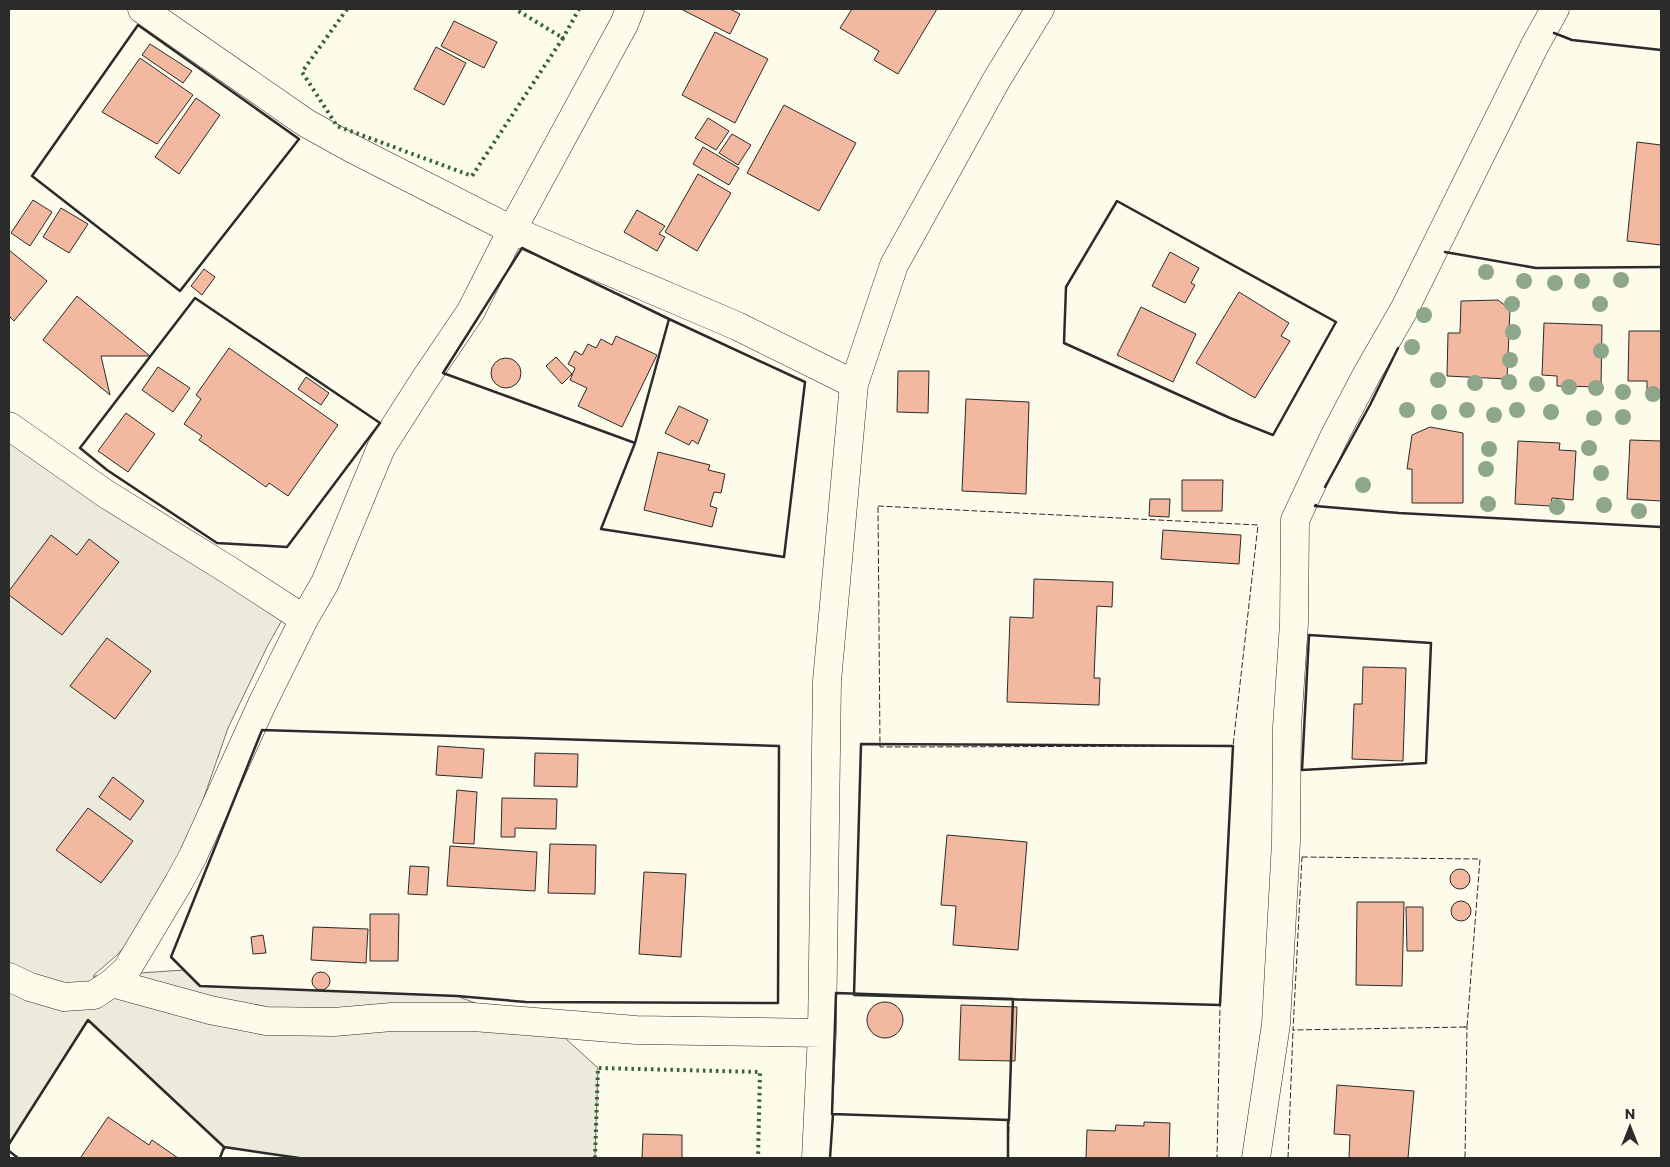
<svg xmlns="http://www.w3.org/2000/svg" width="1670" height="1167" font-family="Commissioner,sans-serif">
<rect width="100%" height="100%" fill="#fdfbea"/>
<path fill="#ecebdb" stroke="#74746e" d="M9,426L287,611L267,647L228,728L185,852L133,937L117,955L94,975L90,1003L95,976L184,970L200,986L457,996L565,1038L598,1068L595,1158H299L224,1147L88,1020L9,1144Z"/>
<path fill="#f2b8a0" stroke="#2b2b2b" d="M681,9H730L740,14L730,34Z
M852,9H937L898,74L874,60L879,51L840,28Z
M454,21L497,42L484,68L441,46Z
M715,32L768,59L735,123L682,95Z
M150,44L192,71L183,83L142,55Z
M436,47L466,63L444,105L414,89Z
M140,58L193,95L157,144L102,112Z
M196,98L220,115L179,174L155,157Z
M784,105L856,143L819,211L747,173Z
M708,118L729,131L716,150L695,138Z
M732,134L751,145L738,165L719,153Z
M1637,142L1661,145V245L1627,241Z
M703,147L739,168L729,185L693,164Z
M698,174L731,193L697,251L665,232Z
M33,200L52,212L30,246L11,233Z
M61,208L88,224L69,253L43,237Z
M637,210L665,226L659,234L665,237L657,251L624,232Z
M9,250L47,281L14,321L9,316Z
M1170,252L1199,268L1191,283L1195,285L1185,303L1152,286Z
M204,269L215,277L202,295L191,286Z
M1239,292L1289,323L1281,336L1290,341L1255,398L1196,363Z
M77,296L150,356H101L110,395L43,340Z
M1498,300L1510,309L1507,379L1447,376L1448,333H1460L1461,301Z
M1141,307L1196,334L1173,382L1117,355Z
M1544,323L1602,325L1601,387L1557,386V376L1542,375Z
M1629,331H1661V394H1647V381H1628Z
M616,336L657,355L622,427L578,406L587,388L570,380L575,368L568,364L575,351L582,355L588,344L596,348L601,339L612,345Z
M229,348L338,425L288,496L269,483L266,487L199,440L202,436L184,424L201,399L196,395Z
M556,357L572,374L562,384L546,366Z
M491 373a15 15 0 1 1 30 0a15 15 0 1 1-30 0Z
M158,367L190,388L173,412L142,390Z
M898,371H929L928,413L897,412Z
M306,377L329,393L321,405L298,389Z
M966,399L1029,402L1026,494L962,491Z
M679,406L708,420L698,444L692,440L689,445L665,433Z
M126,413L155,434L128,472L98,451Z
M1430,427L1463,433V503H1412V469H1407L1412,435Z
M1630,440L1661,441V501L1627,499Z
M1518,441L1560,443L1559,450L1576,451L1573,500L1552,498L1551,506L1515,504Z
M658,452L710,465L708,470L725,474L721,493L714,492L710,506L717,508L712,527L644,510Z
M1182,480H1223L1222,511H1182Z
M1150,499H1170L1169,517L1149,516Z
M1163,530L1241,535L1239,564L1161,559Z
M51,535L77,555L89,539L119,562L62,635L9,595V591Z
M1034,579L1113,582L1112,607L1097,606L1094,678H1100L1099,705L1007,702L1010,617L1033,618Z
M107,638L151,671L115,719L70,686Z
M1363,667L1406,668L1403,761L1352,759L1354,704H1362Z
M438,746L484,749L482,778L436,775Z
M535,753L578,754L577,787L534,786Z
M113,777L144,801L130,820L99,797Z
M457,790L477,792L474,844L453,843Z
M502,798L557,799L556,829L515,828V837H501Z
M88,808L133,841L101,883L56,850Z
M947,835L1027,842L1018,950L953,945L956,906L941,905Z
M550,844L596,845L595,894L548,893Z
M450,846L537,852L535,891L447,886Z
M410,866L429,867L427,895L408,894Z
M1450 879a10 10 0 1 1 20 0a10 10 0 1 1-20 0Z
M644,872L686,874L681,957L639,954Z
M1451 911a10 10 0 1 1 20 0a10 10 0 1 1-20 0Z
M1357,902H1404L1402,986L1356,985Z
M1406,907H1423V951H1407Z
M370,914H399L398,961H370Z
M313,927L368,929L366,963L311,960Z
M263,935L266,953L253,954L251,937Z
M312 981a9 9 0 1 1 18 0a9 9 0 1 1-18 0Z
M867 1020a18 18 0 1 1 36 0a18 18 0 1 1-36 0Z
M961,1005L1017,1007L1015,1061L959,1060Z
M1337,1085L1414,1091L1408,1158H1349L1350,1135L1334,1134Z
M108,1117L149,1145L152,1140L178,1158H83L81,1157Z
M1144,1122L1170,1123L1169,1158H1086L1087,1130L1115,1131L1116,1125L1144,1126Z
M643,1134L682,1135V1158H642Z"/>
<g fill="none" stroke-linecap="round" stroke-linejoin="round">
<defs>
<path id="minor" d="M142,9L306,123L351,148L512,230L737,326L854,384
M9,426L106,494L227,569L304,619
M9,977L30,987L64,997L94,995L112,983L127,969L179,882L193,856L262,704L304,619L325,583L381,448L425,379L471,311L512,230L624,24L630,9
M112,983L210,1010L266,1021L334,1022L392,1017H473L636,1030L822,1033
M816,1158L822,1033L827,681L854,384L894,265L997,79L1040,9
M1256,1158L1276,1024L1286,842L1287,727L1294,623L1295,520L1335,435L1367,374L1405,308L1535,45L1555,9"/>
</defs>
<use href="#minor" stroke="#2b2b2b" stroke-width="29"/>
<use href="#minor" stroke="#fdfbea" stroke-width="28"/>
<path stroke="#34623c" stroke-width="4" stroke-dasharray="2.5 4" stroke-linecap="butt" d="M347,9L302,72L337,126L472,176L563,38L515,9
M562,37L563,38L579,9
M595,1158L598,1068L760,1072L758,1158"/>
<path stroke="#2b2b2b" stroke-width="1" stroke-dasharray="6 2.5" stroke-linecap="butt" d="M878,506L1258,525L1233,746L880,747Z
M1302,857L1480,859L1467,1027L1293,1030Z
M1013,1008V999L1220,1005L1217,1158
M1464,1027H1467L1465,1158
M1008,1158L1011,1058
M1288,1158L1293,1030H1294"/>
<path stroke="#2b2b2b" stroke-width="2.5" d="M138,25L299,139L180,291L32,176Z
M1554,33L1572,40L1661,50
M1117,201L1336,322L1273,435L1230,418L1064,343L1066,287Z
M522,248L669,319L635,443L443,373Z
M1445,252L1536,268L1661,267
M195,298L380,423L287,547L217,543L107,470L80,448Z
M669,319L805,382L784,557L601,529L635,443Z
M1325,487L1370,405L1398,348
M1316,505L1315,506L1399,513L1661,527
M1309,635L1431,643L1426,763L1302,770Z
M262,730L779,746L778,1003L526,1002L457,996L200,986L171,957Z
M861,744L1233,746L1220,1005L854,995Z
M836,993L1013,999L1009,1120L832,1114Z
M9,1144L88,1020L224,1147L220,1158
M224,1149V1147L299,1158
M9,1151L18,1158
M830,1158L833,1114
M1008,1158V1120"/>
</g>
<g fill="#8ea78a">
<circle cx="1486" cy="272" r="8"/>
<circle cx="1621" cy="280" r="8"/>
<circle cx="1524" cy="281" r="8"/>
<circle cx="1582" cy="281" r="8"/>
<circle cx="1555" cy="283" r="8"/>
<circle cx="1512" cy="304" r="8"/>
<circle cx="1600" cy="304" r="8"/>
<circle cx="1424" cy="315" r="8"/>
<circle cx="1513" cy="332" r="8"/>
<circle cx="1412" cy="347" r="8"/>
<circle cx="1601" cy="351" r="8"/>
<circle cx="1510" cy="360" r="8"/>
<circle cx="1438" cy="380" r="8"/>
<circle cx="1509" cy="382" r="8"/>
<circle cx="1475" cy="383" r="8"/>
<circle cx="1537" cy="384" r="8"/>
<circle cx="1569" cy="387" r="8"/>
<circle cx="1596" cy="388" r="8"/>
<circle cx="1623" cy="392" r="8"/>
<circle cx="1653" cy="394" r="8"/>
<circle cx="1407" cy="410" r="8"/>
<circle cx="1467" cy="410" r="8"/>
<circle cx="1517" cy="410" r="8"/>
<circle cx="1439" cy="412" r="8"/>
<circle cx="1551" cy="412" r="8"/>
<circle cx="1494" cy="415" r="8"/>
<circle cx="1623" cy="417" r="8"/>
<circle cx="1594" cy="418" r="8"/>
<circle cx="1589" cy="448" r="8"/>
<circle cx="1489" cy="449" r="8"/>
<circle cx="1486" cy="469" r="8"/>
<circle cx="1601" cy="473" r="8"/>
<circle cx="1363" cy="485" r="8"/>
<circle cx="1488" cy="504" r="8"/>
<circle cx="1604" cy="505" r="8"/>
<circle cx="1557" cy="507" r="8"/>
<circle cx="1639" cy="511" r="8"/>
</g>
<rect width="1670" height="1167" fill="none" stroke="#2b2b2b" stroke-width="20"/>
<g transform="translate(1630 1127)" stroke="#fdfbea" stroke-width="4" paint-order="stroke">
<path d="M0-4L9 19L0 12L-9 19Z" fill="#2b2b2b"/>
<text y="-8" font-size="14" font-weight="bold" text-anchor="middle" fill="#2b2b2b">N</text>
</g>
</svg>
